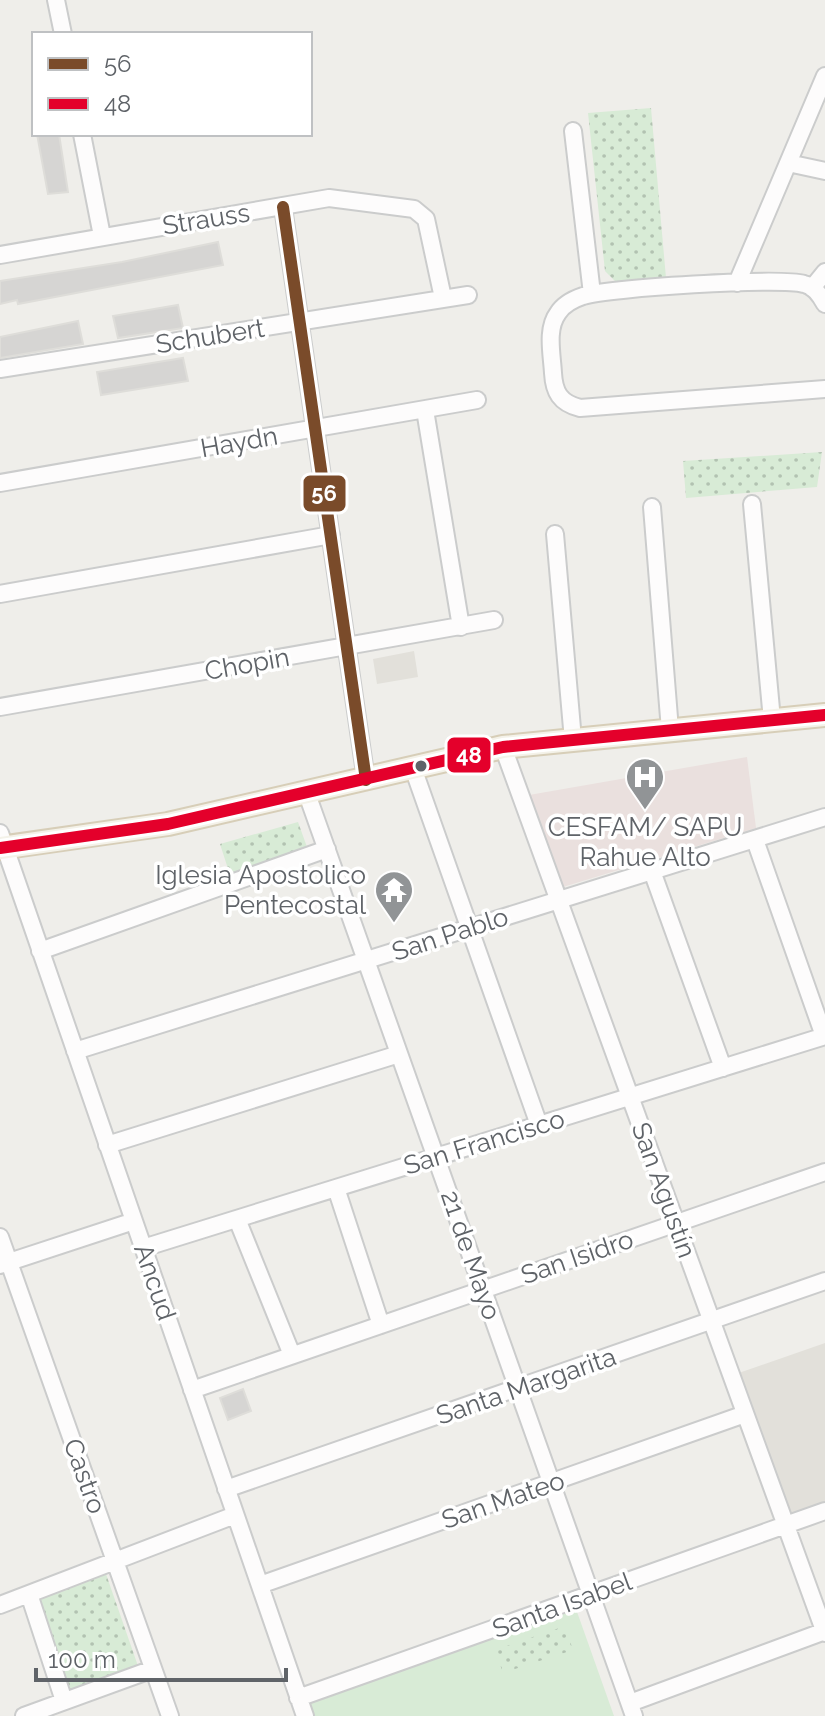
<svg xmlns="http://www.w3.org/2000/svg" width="825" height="1716" font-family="Raleway,sans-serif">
<defs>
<pattern id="park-dots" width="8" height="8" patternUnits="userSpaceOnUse" patternTransform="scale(2)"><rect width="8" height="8" fill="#d8ebd6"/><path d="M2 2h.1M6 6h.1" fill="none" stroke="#b2c2b1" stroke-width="1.8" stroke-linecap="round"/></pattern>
</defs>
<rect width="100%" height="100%" fill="#efeeea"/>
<path fill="#e2e0da" d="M414,651L418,677L377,684L373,659Z
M825,1343V1505L782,1521L730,1376Z"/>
<path fill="#eae0de" d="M747,757L756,828L563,887L529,795Z"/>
<path fill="#d8ebd6" d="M576,1609L614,1716H309L305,1705Z"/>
<path fill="url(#park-dots)" d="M651,108L666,278L616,282L605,271L588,113Z
M822,452L817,487L686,498L683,461Z
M298,822L307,847L231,878L220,844Z
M106,1574L138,1666L70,1690L37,1599Z
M565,1626L573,1650L503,1673L495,1650Z"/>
<path fill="#d6d5d3" stroke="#deddd9" stroke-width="2" d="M37,134H59L68,192L48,194Z
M218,242L223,265L18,304L17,300L0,304V281L122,262Z
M178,305L183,328L118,338L113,316Z
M78,321L83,344L0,358V337Z
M183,358L188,381L101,395L97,372Z
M243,1389L251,1411L228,1420L220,1398Z"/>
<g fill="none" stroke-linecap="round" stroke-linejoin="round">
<defs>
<path id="minor" d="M56,0L63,34
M573,131L592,294
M82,134L102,236
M788,163L825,171
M283,207L366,780
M0,255L329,198L414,209L426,219L443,298
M737,283L825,76
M812,288L825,272
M825,304C820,295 814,286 804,284C779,277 609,288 583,296C574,299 563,305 558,313C546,329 552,354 553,373C554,392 560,403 580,408L825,389
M0,369L468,295
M425,410L461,627
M0,483L477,400
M752,504L772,720
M652,507L670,730
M555,534L573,740
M0,594L331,535
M0,707L494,620
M503,747L825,1633
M413,768L539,1125
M307,794L634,1716
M0,833L305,1716
M755,840L824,1036
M652,871L723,1068
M40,951L327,849
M75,1051L825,817
M107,1145L399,1054
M336,1188L381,1325
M237,1219L292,1355
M0,1237L170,1716
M143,1248L825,1036
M0,1265L134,1221
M192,1390L825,1172
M226,1489L825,1281
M260,1585L745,1414
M29,1594L64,1701
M0,1605L235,1515
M298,1698L825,1511
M630,1703L825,1631
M24,1716L153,1669"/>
<path id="major" d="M0,848L168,824L503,747L825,715"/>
</defs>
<use href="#minor" stroke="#cbcccc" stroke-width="20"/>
<use href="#major" stroke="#d7ceb8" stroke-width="26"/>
<use href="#minor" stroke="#fdfcfc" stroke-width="16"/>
<use href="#major" stroke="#f4f2e9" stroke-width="22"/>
<defs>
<path id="bus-1" d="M283,207L366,780"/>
<path id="bus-2" d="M0,848L168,824L503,747L825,715"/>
</defs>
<use href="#bus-1" stroke="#fff" stroke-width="18"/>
<use href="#bus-2" stroke="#fff" stroke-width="18"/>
<use href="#bus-1" stroke="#7a4b2a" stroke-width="12"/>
<use href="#bus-2" stroke="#e4002b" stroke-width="12"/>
</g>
<defs>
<symbol id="hospital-pin" viewBox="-11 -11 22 30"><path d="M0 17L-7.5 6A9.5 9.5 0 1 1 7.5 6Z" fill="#919496" stroke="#fff"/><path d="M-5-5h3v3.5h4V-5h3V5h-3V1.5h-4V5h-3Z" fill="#fff"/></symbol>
<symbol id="temple-pin" viewBox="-11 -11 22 30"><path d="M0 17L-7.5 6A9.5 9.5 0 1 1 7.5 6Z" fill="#919496" stroke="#fff"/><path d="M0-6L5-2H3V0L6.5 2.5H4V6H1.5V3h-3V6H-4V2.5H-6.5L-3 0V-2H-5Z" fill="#fff"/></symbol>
</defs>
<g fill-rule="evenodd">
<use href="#hospital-pin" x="623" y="755" width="44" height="60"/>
<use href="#temple-pin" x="372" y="868" width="44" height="60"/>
</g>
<circle fill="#5f6368" stroke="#fff" stroke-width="3" cx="421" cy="766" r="7"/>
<g text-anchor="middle" stroke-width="7" stroke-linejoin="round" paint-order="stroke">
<g font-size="26" fill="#5f6368" stroke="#fff">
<text transform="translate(206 219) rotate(-9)" y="9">Strauss</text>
<text transform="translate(210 336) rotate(-9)" y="9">Schubert</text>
<text transform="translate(239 442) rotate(-10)" y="9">Haydn</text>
<text transform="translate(247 664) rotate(-10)" y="9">Chopin</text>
<text transform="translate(450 934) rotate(-18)" y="9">San Pablo</text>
<text transform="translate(484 1142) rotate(-17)" y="9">San Francisco</text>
<text transform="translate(664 1190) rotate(70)" y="9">San Agustín</text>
<text transform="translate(471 1255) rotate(71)" y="9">21 de Mayo</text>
<text transform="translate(577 1257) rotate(-19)" y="9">San Isidro</text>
<text transform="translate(155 1282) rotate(71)" y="9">Ancud</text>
<text transform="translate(526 1386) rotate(-19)" y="9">Santa Margarita</text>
<text transform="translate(85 1476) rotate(70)" y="9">Castro</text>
<text transform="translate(503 1500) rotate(-19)" y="9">San Mateo</text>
<text transform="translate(562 1605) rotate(-20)" y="9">Santa Isabel</text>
</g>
<g font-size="26" fill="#5f6368" stroke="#fff">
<text x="645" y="836">CESFAM/ SAPU<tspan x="645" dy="30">Rahue Alto</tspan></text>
<text x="366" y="884" text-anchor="end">Iglesia Apostolico<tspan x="366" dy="30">Pentecostal</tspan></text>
</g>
</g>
<g stroke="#fff" stroke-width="3">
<rect x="302" y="474" width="45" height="39" rx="8" fill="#7a4b2a"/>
<rect x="446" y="736" width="46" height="38" rx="8" fill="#e4002b"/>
</g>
<g font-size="22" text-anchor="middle" font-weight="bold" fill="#fff">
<text x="324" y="501">56</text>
<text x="469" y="763">48</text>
</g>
<rect x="32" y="32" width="280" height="104" fill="#ffffff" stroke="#bfc1c3" stroke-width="2"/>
<rect x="48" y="58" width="40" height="12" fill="#7a4b2a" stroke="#bfc1c3" stroke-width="2"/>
<text x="104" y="72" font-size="24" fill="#5f6368">56</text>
<rect x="48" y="98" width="40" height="12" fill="#e4002b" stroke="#bfc1c3" stroke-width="2"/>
<text x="104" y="112" font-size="24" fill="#5f6368">48</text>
<path d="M36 1668v12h250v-12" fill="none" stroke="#5f6368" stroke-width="4"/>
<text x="48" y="1668" font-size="24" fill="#5f6368" stroke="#ffffff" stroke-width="6" paint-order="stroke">100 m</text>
</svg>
